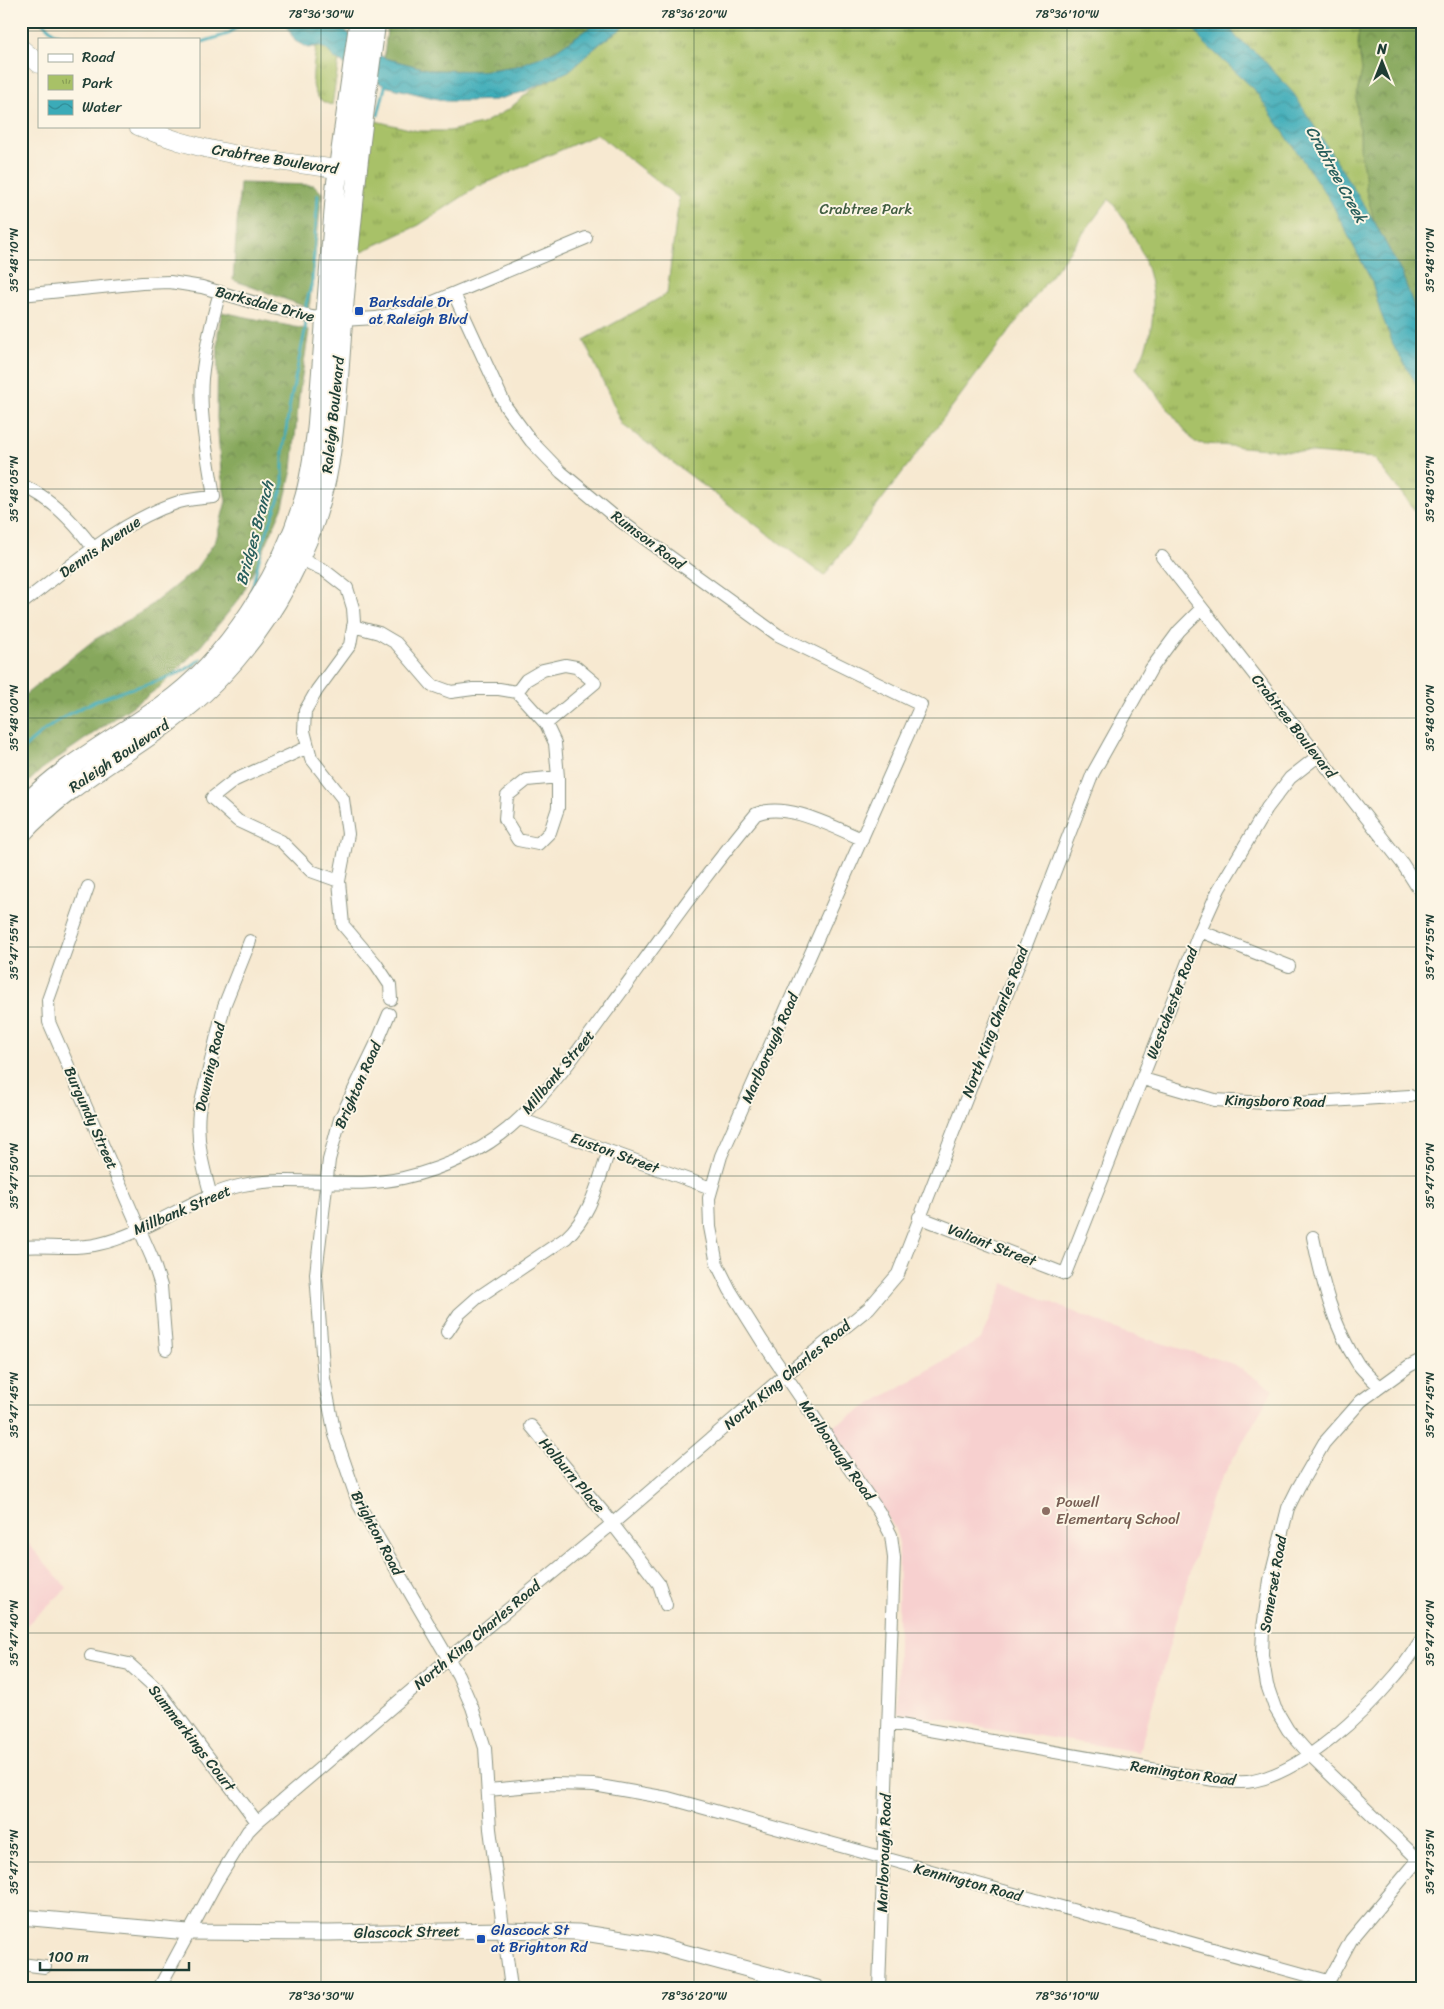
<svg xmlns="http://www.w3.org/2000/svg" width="1444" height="2009" font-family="Sriracha,sans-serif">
<defs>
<pattern id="forest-crowns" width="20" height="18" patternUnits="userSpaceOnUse" patternTransform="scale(1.25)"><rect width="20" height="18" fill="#86a75c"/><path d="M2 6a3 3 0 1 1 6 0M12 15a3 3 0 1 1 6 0" fill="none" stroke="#6d894d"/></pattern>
<pattern id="park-tufts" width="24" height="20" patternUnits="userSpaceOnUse" patternTransform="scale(1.25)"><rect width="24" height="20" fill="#a8c167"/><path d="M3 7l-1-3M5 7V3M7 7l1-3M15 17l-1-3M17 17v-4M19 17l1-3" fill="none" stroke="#889e56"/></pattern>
<pattern id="water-waves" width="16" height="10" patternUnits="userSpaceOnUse" patternTransform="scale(1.25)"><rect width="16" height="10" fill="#3babb8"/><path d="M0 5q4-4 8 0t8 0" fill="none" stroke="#318c96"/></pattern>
</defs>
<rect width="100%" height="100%" fill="#fcf5e5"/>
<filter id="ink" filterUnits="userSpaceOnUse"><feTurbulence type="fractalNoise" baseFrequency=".02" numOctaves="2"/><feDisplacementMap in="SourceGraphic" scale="10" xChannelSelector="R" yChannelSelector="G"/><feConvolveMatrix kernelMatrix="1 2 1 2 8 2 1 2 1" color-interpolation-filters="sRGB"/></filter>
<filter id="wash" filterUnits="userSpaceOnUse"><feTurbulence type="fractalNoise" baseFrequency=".0096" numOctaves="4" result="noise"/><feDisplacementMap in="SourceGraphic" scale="20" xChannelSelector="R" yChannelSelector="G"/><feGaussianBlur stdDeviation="1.12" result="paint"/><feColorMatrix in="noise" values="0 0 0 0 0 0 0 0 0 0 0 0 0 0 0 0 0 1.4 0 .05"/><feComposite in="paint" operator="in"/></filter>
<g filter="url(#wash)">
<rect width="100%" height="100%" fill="#f7e9d1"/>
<path fill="#f7d0cf" d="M1004,1283L1123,1332L1234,1364L1273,1390L1213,1493L1139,1752L897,1713L899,1543L895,1529L832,1427L981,1339Z
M21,1535L67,1588L21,1630Z"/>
<path fill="url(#forest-crowns)" stroke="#527248" d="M388,21H599L555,51L517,66L481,71L431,70L384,58Z
M1359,21H1423V332L1402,274L1374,221L1366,191L1365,175L1360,153V129L1358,124L1356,97L1362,70L1358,45Z
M240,183L314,185L322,193L309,308L233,280Z
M222,312L309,330L299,395L292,470L283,506L259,560L240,598L200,647L160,687L42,769L21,789V698L94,640L145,610L195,570L216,540L226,501L221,473L217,418L218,333Z"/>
<path fill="url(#park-tufts)" stroke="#647f4e" d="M311,21H345L332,105C299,98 319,56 316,36C316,31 312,26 311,21Z
M621,21H1359L1358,45L1362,70L1356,97L1358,123L1360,129V153L1365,175L1366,191L1374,221L1423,363V521L1374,458L1195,443L1136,368C1170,309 1149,249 1109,199L824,576L623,425L584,340L667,294L679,198L597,134L477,187L419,225L358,253L371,120L418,131H449L482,124L509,109L530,91L561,73Z"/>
<path fill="url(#water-waves)" stroke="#2d7476" d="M283,21H331L384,58L431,70L481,71L517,66L555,51L599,21H633L602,42L569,71L523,92L495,100L468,101H446L385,86L335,59L326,49L318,46L308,48L295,41Z
M1190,21H1225L1237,38L1260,56L1294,94L1374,221L1402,274L1423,332V394L1395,349L1380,311L1372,282L1330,200L1254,89L1201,40Z"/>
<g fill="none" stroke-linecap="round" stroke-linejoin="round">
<path stroke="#3babb8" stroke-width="3" d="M41,21L53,32L66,39
M199,43L228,34L245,21
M378,115L386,83
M306,313V304L312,283L318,195
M251,593L263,543L283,487V451L290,403L305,331L306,319
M21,751C50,722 84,703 123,691C150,683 179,677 201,659"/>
</g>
</g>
<g filter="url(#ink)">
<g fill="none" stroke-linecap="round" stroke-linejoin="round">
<defs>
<path id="minor" d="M454,294L506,407L531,441L561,472L615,517L778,635L921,705L721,1156L709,1198L710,1227L717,1264L730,1290L762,1341L879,1512L891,1535L894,1558L879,1988
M21,295L142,283L170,282L202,287L269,307L312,317L342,320L376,318L414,310L586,238
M21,485C51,497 75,523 94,549
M292,555L324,570L347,588L353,608L354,622L350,645L317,690L305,711L304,731L311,758L343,799L348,834L339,881L343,925L376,964L390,985L391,999
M1162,557L1402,863L1423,896
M21,604C70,567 120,521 179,502C190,499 203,498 214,497C208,458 199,417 202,378C205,349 212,320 220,292
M353,626L379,633L396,643L432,685L451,692L473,689H499L517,692L546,724L555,743L558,777V808L550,832L538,844L518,840L505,819L507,796L527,780L558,777
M517,692L526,680L543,670L565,665L576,667L595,683L546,724
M308,747L235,780L212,798L238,821L281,841L311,871L339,881
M88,887L48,1000L49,1022L152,1258L161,1286L166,1349
M1200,931L1289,966
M389,1014L379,1038L340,1119L329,1160L316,1274L324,1379L335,1435L359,1505L458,1675L472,1707L485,1748L490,1829L511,1988
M1143,1079L1215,1100L1282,1104L1410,1096
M520,1119L711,1188
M211,1196C203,1167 196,1141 199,1111L224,1006L250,941
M919,1217L1065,1274L1200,931L1219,889L1267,808L1290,778L1318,756
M1313,1237C1322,1281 1333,1326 1358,1364C1364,1372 1372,1379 1379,1386
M21,1247C47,1245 74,1250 99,1244C149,1233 194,1195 243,1185C296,1174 350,1190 403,1178C446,1168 488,1149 520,1118C552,1088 578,1051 604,1015C654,948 702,878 756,814C786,801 833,827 862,839
M447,1332L459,1314L477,1298L566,1238C591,1215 598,1182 609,1151
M1423,1359L1409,1366L1361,1401L1324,1443L1298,1488L1288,1508L1270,1580L1263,1628L1262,1655L1267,1685L1275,1708L1288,1730L1310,1755L1423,1864
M531,1426L604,1513L659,1584L666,1605
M91,1656L129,1664L159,1691L257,1822
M889,1723L1214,1780C1226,1781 1241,1784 1253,1781C1304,1771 1363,1714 1396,1675C1406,1664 1414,1650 1423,1637
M488,1790L553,1784L594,1785L668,1798L1328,1981
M21,1964L45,1967
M159,1988L217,1881L248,1831L257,1822L454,1654L612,1524L779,1380L869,1308L898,1274L1093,773L1151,669L1179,631L1202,608
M1325,1988L1351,1940L1423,1854"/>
<path id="tertiary" d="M21,1917L188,1932L328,1933L503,1930L578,1932L654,1944L817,1988"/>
<path id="secondary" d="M21,48L39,64
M138,126C206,156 280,161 353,171"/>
<path id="primary" d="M21,809C61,766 115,739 162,706C227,661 284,571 305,496C311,474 314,451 317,429L336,186L359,21
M21,834C77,773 156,742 214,683C271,626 316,543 329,464C339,403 340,341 346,280C354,193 364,107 376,21"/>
</defs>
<use href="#minor" stroke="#8b9382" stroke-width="14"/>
<use href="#tertiary" stroke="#8b9382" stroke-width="17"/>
<use href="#secondary" stroke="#8b9382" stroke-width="19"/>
<use href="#primary" stroke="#8b9382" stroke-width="21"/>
<use href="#minor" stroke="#fff" stroke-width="12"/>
<use href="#tertiary" stroke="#fff" stroke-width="15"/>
<use href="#secondary" stroke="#fff" stroke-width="18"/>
<use href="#primary" stroke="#fff" stroke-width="19"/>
</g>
</g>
<path fill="none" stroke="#1f3d34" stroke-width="1" stroke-opacity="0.45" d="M321,21V1988M694,21V1988M1067,21V1988M21,31H1423M21,260H1423M21,489H1423M21,718H1423M21,947H1423M21,1176H1423M21,1405H1423M21,1633H1423M21,1862H1423"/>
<g fill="#1a4fb4" stroke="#fcf5e5" stroke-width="2">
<rect x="354" y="306" width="10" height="10" rx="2.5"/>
<rect x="476" y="1934" width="10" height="10" rx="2.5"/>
</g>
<circle fill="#8d6e63" stroke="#fcf5e5" stroke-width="2" cx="1046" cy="1511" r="5"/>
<g text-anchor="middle" stroke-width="4" stroke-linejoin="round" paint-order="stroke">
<g font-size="15" fill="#1f3d34" stroke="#fcf5e5">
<text transform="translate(275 159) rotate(9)" y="5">Crabtree Boulevard</text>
<text transform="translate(265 304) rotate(15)" y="5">Barksdale Drive</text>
<text transform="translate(333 415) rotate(-84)" y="5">Raleigh Boulevard</text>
<text transform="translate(648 540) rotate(37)" y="5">Rumson Road</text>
<text transform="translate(100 547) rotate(-35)" y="5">Dennis Avenue</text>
<text transform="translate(1294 726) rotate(52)" y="5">Crabtree Boulevard</text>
<text transform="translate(119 756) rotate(-34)" y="5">Raleigh Boulevard</text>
<text transform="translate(1172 1003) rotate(-69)" y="5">Westchester Road</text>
<text transform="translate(995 1022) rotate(-69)" y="5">North King Charles Road</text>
<text transform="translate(770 1048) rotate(-66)" y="5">Marlborough Road</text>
<text transform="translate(210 1067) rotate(-77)" y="5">Downing Road</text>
<text transform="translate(558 1072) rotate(-50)" y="5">Millbank Street</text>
<text transform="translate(358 1085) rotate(-66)" y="5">Brighton Road</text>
<text transform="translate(1275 1101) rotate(1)" y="5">Kingsboro Road</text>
<text transform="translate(91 1118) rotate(66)" y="5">Burgundy Street</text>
<text transform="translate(615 1153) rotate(20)" y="5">Euston Street</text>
<text transform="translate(182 1210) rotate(-23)" y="5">Millbank Street</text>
<text transform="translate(992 1245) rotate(21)" y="5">Valiant Street</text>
<text transform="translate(787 1375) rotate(-40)" y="5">North King Charles Road</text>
<text transform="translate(837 1450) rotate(55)" y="5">Marlborough Road</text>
<text transform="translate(572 1475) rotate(50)" y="5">Holburn Place</text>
<text transform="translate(377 1533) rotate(62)" y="5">Brighton Road</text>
<text transform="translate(1273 1584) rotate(-80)" y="5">Somerset Road</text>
<text transform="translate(477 1635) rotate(-40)" y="5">North King Charles Road</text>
<text transform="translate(192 1738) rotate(52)" y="5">Summerkings Court</text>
<text transform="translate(1183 1773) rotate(8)" y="5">Remington Road</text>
<text transform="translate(884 1853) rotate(-88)" y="5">Marlborough Road</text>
<text transform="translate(968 1882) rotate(15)" y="5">Kennington Road</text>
<text transform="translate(407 1932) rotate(-1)" y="5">Glascock Street</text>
</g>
<g font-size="15" fill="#415e41" stroke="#fcf5e5">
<text x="866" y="214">Crabtree Park</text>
</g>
<g font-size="15" fill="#164399" stroke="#fcf5e5" text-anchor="start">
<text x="369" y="307">Barksdale Dr<tspan x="369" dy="17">at Raleigh Blvd</tspan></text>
<text x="491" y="1935">Glascock St<tspan x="491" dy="17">at Brighton Rd</tspan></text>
</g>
<g font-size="15" fill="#785e54" stroke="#fcf5e5" text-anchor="start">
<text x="1056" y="1507">Powell<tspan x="1056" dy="17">Elementary School</tspan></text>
</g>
<g font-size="16" font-style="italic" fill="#275e5c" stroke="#fcf5e5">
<text transform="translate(1337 174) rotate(61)" y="6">Crabtree Creek</text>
<text transform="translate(254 533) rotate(-75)" y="6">Bridges Branch</text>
</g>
</g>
<rect width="1444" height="2009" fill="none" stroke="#fcf5e5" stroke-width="55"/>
<rect x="38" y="38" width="162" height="90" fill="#fcf5e5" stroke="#a4ab9e"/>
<rect x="48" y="54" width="25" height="8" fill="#ffffff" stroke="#a4ab9e"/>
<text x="82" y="62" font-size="15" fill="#1f3d34">Road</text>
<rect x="48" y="75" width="25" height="15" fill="url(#park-tufts)" stroke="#a4ab9e"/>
<text x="82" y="88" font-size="15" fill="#1f3d34">Park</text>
<rect x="48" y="100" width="25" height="15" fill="url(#water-waves)" stroke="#a4ab9e"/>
<text x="82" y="112" font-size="15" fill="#1f3d34">Water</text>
<g transform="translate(1382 62)" stroke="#fcf5e5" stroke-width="4" paint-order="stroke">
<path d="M0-4L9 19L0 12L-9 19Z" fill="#1f3d34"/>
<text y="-8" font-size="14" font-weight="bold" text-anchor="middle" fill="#1f3d34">N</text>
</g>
<path d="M40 1962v8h149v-8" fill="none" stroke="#1f3d34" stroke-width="2.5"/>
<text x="48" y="1962" font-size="15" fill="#1f3d34" stroke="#fcf5e5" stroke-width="4" paint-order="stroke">100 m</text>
<rect x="28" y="28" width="1388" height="1954" fill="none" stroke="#1f3d34" stroke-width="2"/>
<g font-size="12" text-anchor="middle" fill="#1f3d34">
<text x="321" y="18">78°36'30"W</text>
<text x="694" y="18">78°36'20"W</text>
<text x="1067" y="18">78°36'10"W</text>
<text transform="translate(14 260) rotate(-90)" y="4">35°48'10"N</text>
<text transform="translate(1430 260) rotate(-90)" y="4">35°48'10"N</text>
<text transform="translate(14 489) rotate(-90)" y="4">35°48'05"N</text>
<text transform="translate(1430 489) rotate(-90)" y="4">35°48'05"N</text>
<text transform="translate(14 718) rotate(-90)" y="4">35°48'00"N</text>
<text transform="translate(1430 718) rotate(-90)" y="4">35°48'00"N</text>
<text transform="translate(14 947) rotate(-90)" y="4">35°47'55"N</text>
<text transform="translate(1430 947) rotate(-90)" y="4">35°47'55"N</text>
<text transform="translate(14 1176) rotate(-90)" y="4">35°47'50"N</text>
<text transform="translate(1430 1176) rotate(-90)" y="4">35°47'50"N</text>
<text transform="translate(14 1405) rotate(-90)" y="4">35°47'45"N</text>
<text transform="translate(1430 1405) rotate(-90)" y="4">35°47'45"N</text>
<text transform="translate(14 1633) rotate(-90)" y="4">35°47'40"N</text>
<text transform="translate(1430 1633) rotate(-90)" y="4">35°47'40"N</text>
<text transform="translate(14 1862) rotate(-90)" y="4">35°47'35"N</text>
<text transform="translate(1430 1862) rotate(-90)" y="4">35°47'35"N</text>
<text x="321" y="2000">78°36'30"W</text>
<text x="694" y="2000">78°36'20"W</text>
<text x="1067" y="2000">78°36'10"W</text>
</g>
</svg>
